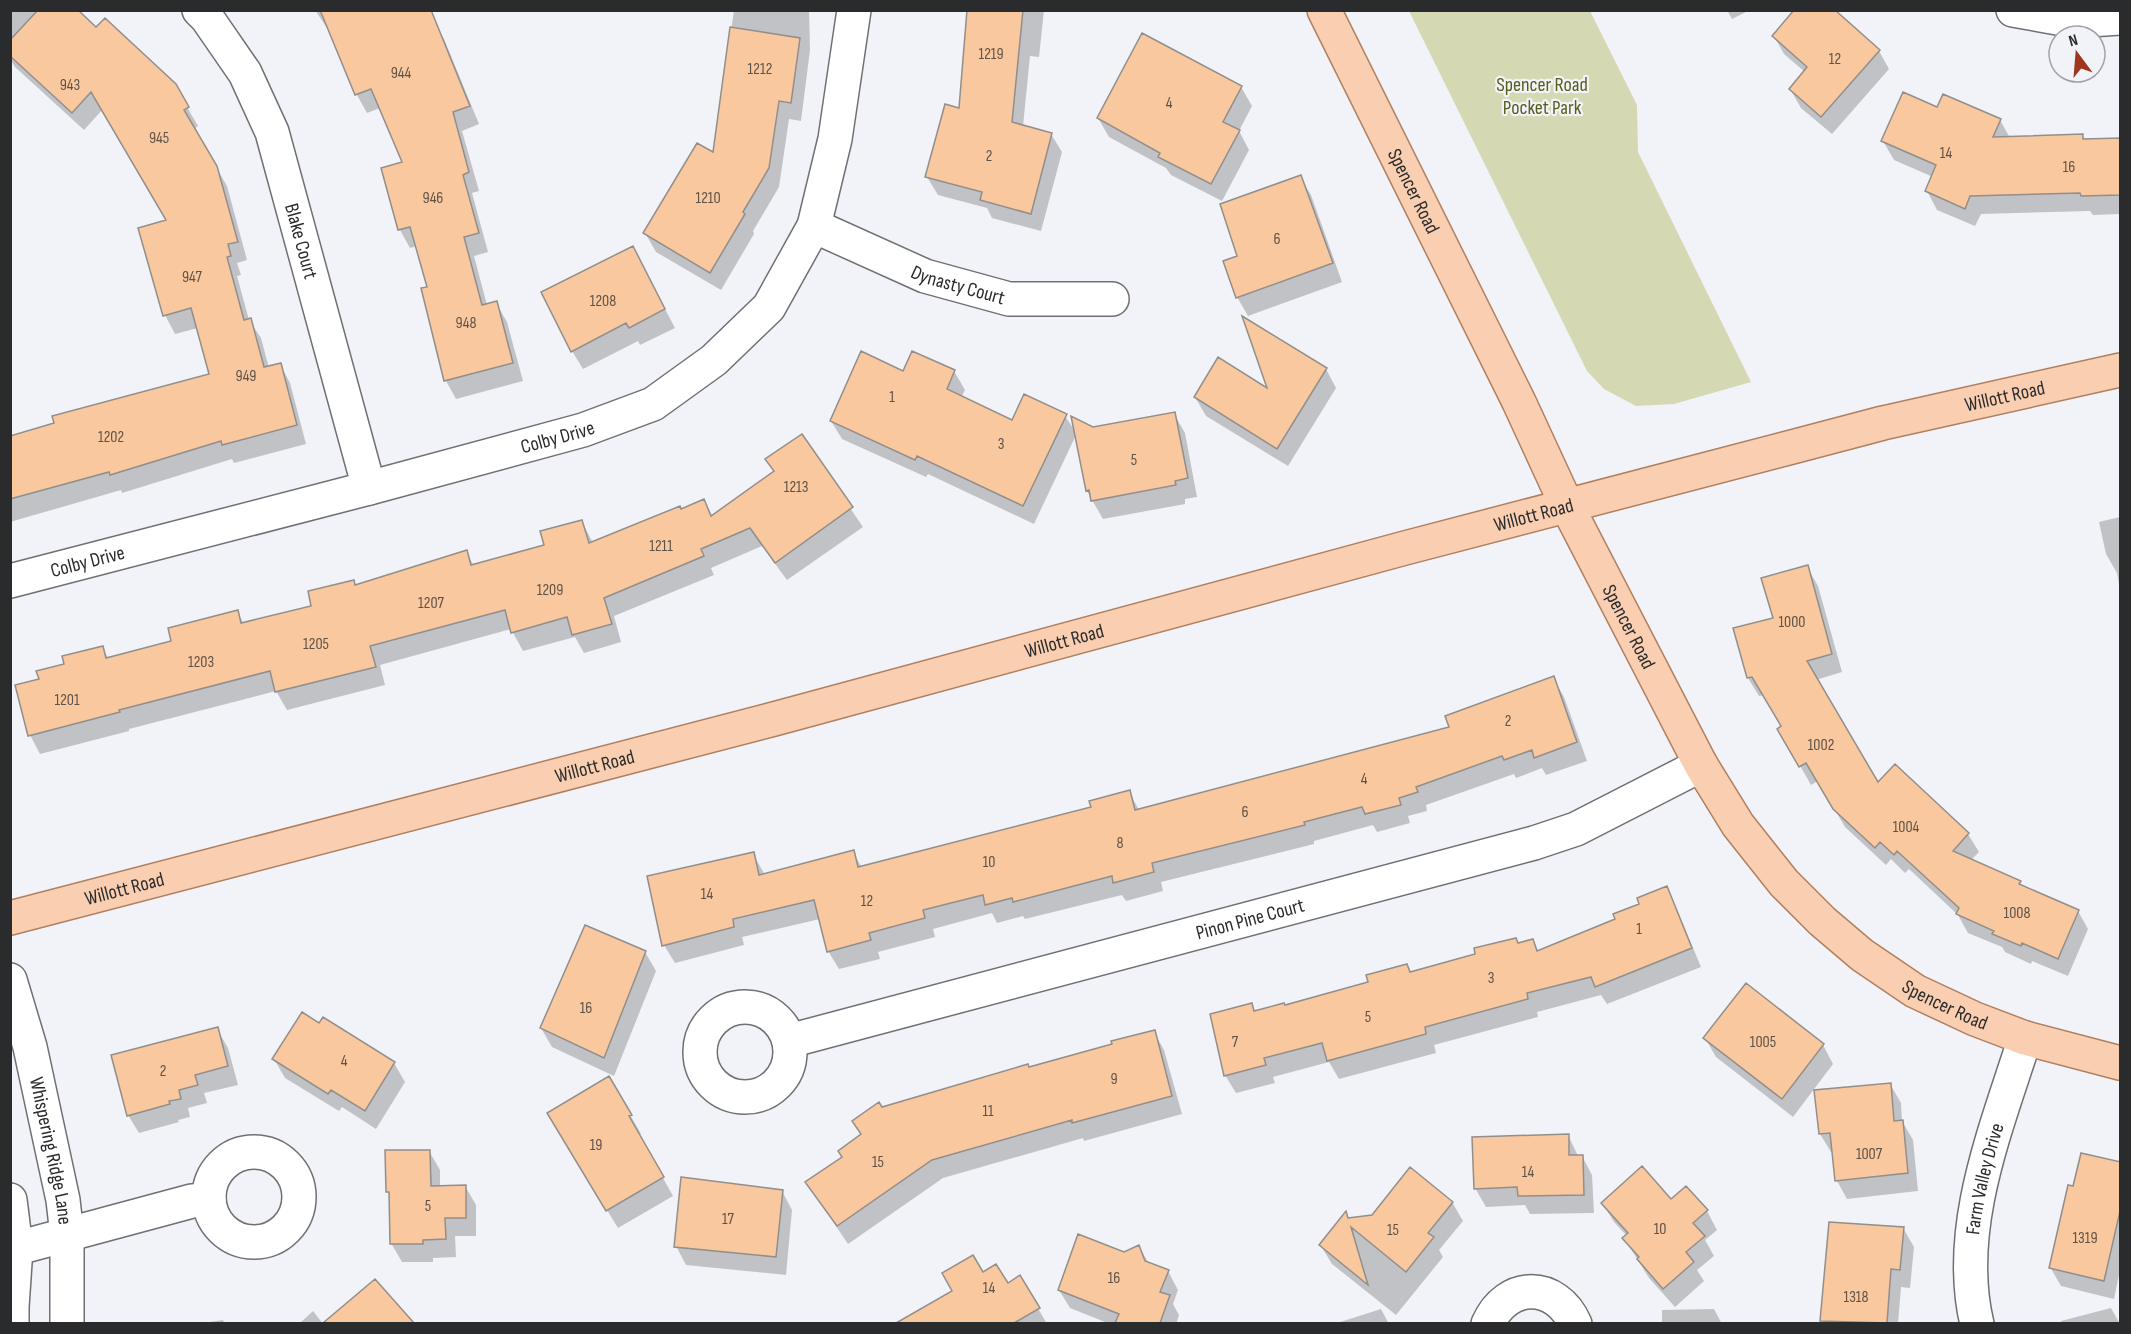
<svg xmlns="http://www.w3.org/2000/svg" width="2131" height="1334" font-family="'Sofia Sans Condensed',sans-serif">
<rect width="100%" height="100%" fill="#f1f3f8"/>
<path fill="#d4d9b3" d="M1409,11H1590L1637,105L1638,152L1751,382L1674,404L1636,406L1604,389L1587,371Z"/>
<path fill="#0003" d="M10,10H76L97,30L174,85L198,126L194,129L227,186L247,260L237,263L241,275L237,276L249,320L261,338L269,368L280,364L290,383L306,444L234,463L232,459L122,493L121,490L10,522V438L211,375L198,328L175,334L165,315L168,221L103,109L84,130L15,67L10,59Z
M315,10H403L433,20L444,39L479,124L462,131L479,191L472,193L488,252L474,256L487,305L496,303L507,322L523,381L456,399L446,381L429,288L417,246L410,248L400,230L383,169L404,163L380,108L367,113L357,95L333,37Z
M734,10H809L810,50L801,121L789,119L779,187L753,231L754,234L721,290L656,252L645,233L714,154Z
M968,10H1044L1039,57L1030,56L1023,126L1051,134L1062,152L1041,231L992,218L987,208L938,195L927,177L960,110Z
M1727,10H1750L1732,19Z
M1774,36L1879,51L1889,69L1832,134L1801,108L1790,89L1805,72L1784,54Z
M1241,87L1252,106L1239,131L1249,150L1222,201L1171,175L1166,168L1109,137L1098,118Z
M1938,109L2000,120L2010,138L2082,136L2085,141L2120,140V214L2093,215L2090,211L1981,214L1975,226L1937,210L1927,191L1933,177L1894,160L1883,141Z
M1300,177L1311,195L1342,282L1248,316L1237,297L1239,257Z
M633,248L675,328L640,345L638,341L583,369L572,351Z
M1326,369L1336,388L1288,466L1206,416L1195,397L1270,392Z
M954,371L965,390L961,398L1012,422L1065,416L1075,431L1174,414L1185,433L1197,497L1185,499V504L1103,519L1087,491L1076,435L1034,524L928,474L926,477L842,439L831,421L904,373Z
M801,436L863,527L787,580L762,546L711,568L714,575L614,616L621,642L584,653L575,637L523,651L511,629L380,665L385,685L287,710L276,691L129,729V731L40,754L30,735L40,680L102,648L109,659L173,642L237,612L244,624L313,607L355,586L466,552L474,566L546,546L582,522L593,543L704,500L713,517L775,472Z
M2120,517V590L2117,573L2106,554L2099,522Z
M1807,567L1818,586L1842,672L1816,680L1877,785L1968,834L1979,852L1971,860L2020,882L2023,887L2078,911L2088,929L2068,976L2032,961L2031,964L2005,952L2002,947L1968,933L1958,915L1909,869L1905,873L1891,859L1886,865L1845,827L1818,781L1811,785L1779,729L1783,727L1764,695L1759,696L1748,678L1774,619Z
M1553,678L1564,697L1587,761L1546,775L1542,768L1516,778L1514,774L1426,805L1427,811L1408,816L1410,823L1377,832L1373,825L1314,841V844L1161,882L1163,891L1126,901L1122,895L1025,919L1023,916L997,923L992,913L933,929L935,937L878,952L880,959L839,969L828,951L820,919L742,937L744,945L675,963L664,945L753,854L765,875L853,852L862,868L1092,808L1129,792L1139,810L1451,728Z
M1666,888L1676,907L1701,967L1607,1004L1601,995L1537,1012L1538,1017L1434,1045L1436,1053L1339,1079L1329,1062L1273,1077L1275,1083L1236,1093L1225,1075L1252,1005L1256,1012L1285,1007L1370,983L1407,966L1411,973L1533,941L1539,952L1617,920Z
M645,952L656,971L614,1076L552,1047L541,1028Z
M324,1019L394,1063L405,1082L376,1129L342,1107L339,1111L285,1078L274,1059L319,1025Z
M217,1029L228,1048L238,1085L204,1093L207,1103L188,1108L190,1117L178,1120L179,1122L139,1133L128,1115Z
M1154,1032L1164,1050L1182,1114L1084,1141L1083,1138L943,1178L848,1244L807,1183L843,1158L862,1136L854,1122L882,1109L1114,1045Z
M1705,1038L1823,1045L1833,1064L1793,1117L1716,1057Z
M609,1078L641,1134L639,1135L673,1196L618,1228L559,1132Z
M1890,1084L1901,1103L1902,1121L1913,1140L1918,1191L1847,1199L1837,1181L1834,1152H1831L1820,1134Z
M1568,1135L1578,1156H1582L1592,1175L1594,1213L1530,1214L1525,1205L1486,1207L1475,1188Z
M429,1151L440,1170V1187L465,1186L476,1205V1236H455L456,1257L433,1258V1262H402L391,1243L390,1197L387,1191Z
M2120,1164V1270L2114,1299L2061,1286L2050,1267L2074,1188Z
M782,1191L792,1210L786,1275L686,1265L676,1246Z
M1671,1201L1707,1211L1717,1230L1705,1240L1714,1256L1697,1270L1704,1281L1675,1307L1649,1278L1624,1238L1627,1236L1614,1222L1603,1204Z
M1452,1202L1463,1221L1439,1250L1443,1257L1396,1315L1332,1264L1321,1246L1349,1232L1365,1218Z
M1903,1228L1914,1247L1910,1288L1901,1287L1898,1324H1823L1821,1321Z
M1139,1246L1149,1264L1168,1271L1178,1290L1173,1304L1179,1315L1176,1324H1110L1070,1308L1059,1290Z
M982,1274L1007,1285L1020,1277L1047,1324H924L918,1313Z
M375,1281L401,1312L408,1324H325Z
M2111,1308L2120,1324H2062L2061,1321Z
M1381,1309L1389,1324H1334Z
M1714,1309L1722,1324H1662V1310Z
M313,1311L323,1324H299Z
M223,1320L225,1324H196Z"/>
<path fill="#fac89e" stroke="#928e8b" stroke-width="1.5" d="M38,10H78L96,27L105,18L176,84L189,107L184,110L217,166L238,242L228,244L231,256L227,257L244,320L251,318L264,367L281,363L297,425L222,445L221,441L110,475L109,472L10,499V436L54,423L52,416L209,374L191,308L163,316L138,228L166,220L91,92L72,113L10,56V40Z
M320,10H431L470,106L453,112L469,172L463,175L479,233L464,237L482,305L497,301L513,363L444,381L421,288L427,287L410,227L398,230L381,168L402,162L371,89L355,95Z
M967,10H1023L1012,122L1052,133L1031,214L980,200L982,192L925,177L945,104L959,108Z
M1794,10H1835L1880,50L1821,117L1789,89L1807,67L1772,36Z
M730,27L800,38L791,103L779,101L769,168L743,212L745,214L710,273L643,233L697,143L713,152Z
M1142,33L1242,86L1223,122L1240,130L1211,184L1158,157L1160,153L1097,118Z
M1903,92L1937,107L1943,94L2001,119L1993,137L2083,134V139L2121,138V195L2081,196L2080,193L1970,196L1965,209L1925,191L1936,165L1881,141Z
M1301,175L1333,263L1236,298L1223,261L1237,256L1220,204Z
M633,246L665,309L629,328L626,323L571,352L541,292Z
M1242,316L1327,368L1277,449L1194,397L1218,357L1267,388Z
M861,351L903,371L912,351L955,370L947,389L1012,420L1024,394L1067,414L1023,506L917,456L915,460L830,421Z
M1175,412L1188,478L1175,481L1176,485L1091,501L1089,490L1086,491L1071,416L1093,427Z
M802,434L853,507L775,563L750,528L701,549L704,556L604,598L612,624L572,635L567,617L511,633L505,610L370,646L376,667L275,692L270,671L119,710L120,712L28,736L15,685L39,679L36,671L64,664L62,656L103,646L106,658L171,641L168,628L238,610L241,623L311,606L308,591L354,580L355,585L467,550L471,565L544,545L540,531L582,520L589,543L680,506L681,509L704,499L711,516L774,471L765,459Z
M1808,565L1832,654L1807,661L1878,782L1895,764L1969,833L1953,851L2021,881L2019,884L2079,910L2058,959L2022,943L2021,946L1992,934L1994,931L1956,914L1959,908L1897,851L1894,855L1880,842L1875,848L1833,809L1806,763L1799,767L1777,729L1781,726L1752,677L1747,678L1733,628L1773,618L1761,578Z
M1554,676L1577,742L1534,758L1532,750L1504,760L1502,756L1416,787L1418,792L1399,798L1401,805L1365,814L1362,807L1304,822L1305,825L1152,863L1154,872L1113,883L1112,876L1013,902L1012,898L985,905L983,895L923,910L925,918L869,933L871,940L827,952L814,900L733,919L734,927L662,946L647,876L754,852L759,875L854,850L858,867L1091,807L1089,801L1130,790L1135,810L1449,727L1445,716Z
M1667,886L1692,948L1595,987L1591,977L1527,993L1528,999L1425,1027L1426,1034L1327,1061L1322,1043L1264,1058L1266,1065L1224,1076L1210,1014L1252,1003L1254,1011L1284,1003L1285,1005L1368,982L1366,975L1407,964L1410,972L1475,954L1474,948L1516,938L1518,943L1533,939L1537,951L1615,919L1613,914L1639,904L1637,898Z
M585,925L646,951L604,1058L540,1028Z
M1746,983L1824,1044L1782,1099L1703,1038Z
M302,1012L319,1023L323,1017L395,1062L365,1111L331,1090L328,1094L272,1059Z
M218,1027L228,1066L195,1075L198,1085L179,1090L181,1099L169,1101L170,1104L127,1116L111,1055Z
M1155,1030L1172,1096L1072,1123V1120L932,1160L837,1226L805,1182L842,1157L838,1151L861,1134L852,1121L879,1102L882,1107L1028,1064L1029,1067L1112,1044L1111,1041Z
M609,1076L632,1115L629,1116L664,1177L606,1211L547,1113Z
M1891,1083L1894,1121L1903,1120L1908,1173L1835,1181L1830,1133L1819,1134L1814,1090Z
M1569,1134V1155H1583L1584,1195L1518,1196L1517,1187L1474,1189L1472,1137Z
M385,1150H430L431,1186L466,1185V1218H445L446,1239L423,1240V1244H390L389,1192H386Z
M2081,1153L2121,1162V1207L2104,1281L2049,1268L2068,1185L2073,1186Z
M1642,1166L1671,1199L1686,1186L1708,1210L1693,1223L1705,1236L1686,1252L1694,1262L1663,1289L1637,1259L1639,1257L1622,1238L1628,1233L1601,1203Z
M1410,1167L1453,1202L1428,1233L1434,1237L1406,1272L1351,1227L1368,1285L1319,1245L1346,1211L1348,1218L1372,1215Z
M681,1177L783,1190L776,1257L674,1247Z
M1829,1222L1904,1227L1900,1270L1891,1269L1887,1323L1820,1321Z
M1078,1234L1124,1252L1139,1245L1145,1261L1169,1270L1160,1292L1170,1295L1160,1323H1115L1119,1314L1058,1290Z
M973,1255L983,1272L996,1264L1008,1283L1020,1275L1040,1308L1014,1323H896L952,1291L942,1273Z
M375,1279L414,1323H323Z"/>
<g fill="none" stroke-linecap="round" stroke-linejoin="round">
<defs>
<g id="minor">
<path id="s1" d="M199,10L207,18L245,73L272,132L369,488"/>
<path d="M2013,10L2074,21L2120,18"/>
<path id="s2" d="M814,226L925,276L1009,299H1112"/>
<path id="s3" d="M10,581L369,488L583,430L653,404L714,360L769,307L814,226L835,139L854,10"/>
<path id="s4" d="M10,980L30,1047L63,1200L67,1235V1324"/>
<circle cx="745" cy="1052" r="45"/>
<path id="s5" d="M789,1041L1534,843L1576,829L1701,765"/>
<circle cx="254" cy="1197" r="45"/>
<path d="M10,1200L16,1248L12,1307V1324"/>
<path d="M10,1250L192,1201L209,1200"/>
<path d="M1488,1324C1507,1281 1556,1281 1575,1324"/>
<path id="s6" d="M1977,1324C1954,1228 1997,1127 2025,1038"/>
</g>
<g id="major">
<path id="s7" d="M1324,10L1519,402L1567,506L1701,765L1738,825L1784,883L1822,921L1862,955L1915,991L1975,1019L2025,1038L2120,1063"/>
<path id="s8" d="M10,918L774,719L1405,548L1792,447L1883,423L2120,370"/>
</g>
</defs>
<use href="#minor" stroke="#6f7075" stroke-width="36"/>
<use href="#major" stroke="#af8060" stroke-width="36"/>
<use href="#minor" stroke="#fff" stroke-width="33"/>
<use href="#major" stroke="#faceb0" stroke-width="33"/>
</g>
<g text-anchor="middle" stroke-width="4.5" stroke-linejoin="round" paint-order="stroke">
<g font-size="16" fill="#5e5249">
<text x="991" y="59">1219</text>
<text x="1835" y="64">12</text>
<text x="760" y="74">1212</text>
<text x="401" y="78">944</text>
<text x="70" y="90">943</text>
<text x="1169" y="108">4</text>
<text x="159" y="143">945</text>
<text x="1946" y="158">14</text>
<text x="989" y="161">2</text>
<text x="2069" y="172">16</text>
<text x="433" y="203">946</text>
<text x="708" y="203">1210</text>
<text x="1277" y="244">6</text>
<text x="192" y="282">947</text>
<text x="603" y="306">1208</text>
<text x="466" y="328">948</text>
<text x="246" y="381">949</text>
<text x="892" y="402">1</text>
<text x="111" y="442">1202</text>
<text x="1001" y="449">3</text>
<text x="1134" y="465">5</text>
<text x="796" y="492">1213</text>
<text x="661" y="551">1211</text>
<text x="550" y="595">1209</text>
<text x="431" y="608">1207</text>
<text x="1792" y="627">1000</text>
<text x="316" y="649">1205</text>
<text x="201" y="667">1203</text>
<text x="67" y="705">1201</text>
<text x="1508" y="726">2</text>
<text x="1821" y="750">1002</text>
<text x="1364" y="784">4</text>
<text x="1245" y="817">6</text>
<text x="1906" y="832">1004</text>
<text x="1120" y="848">8</text>
<text x="989" y="867">10</text>
<text x="707" y="899">14</text>
<text x="867" y="906">12</text>
<text x="2017" y="918">1008</text>
<text x="1639" y="934">1</text>
<text x="1491" y="983">3</text>
<text x="586" y="1013">16</text>
<text x="1368" y="1022">5</text>
<text x="1235" y="1047">7</text>
<text x="1763" y="1047">1005</text>
<text x="344" y="1066">4</text>
<text x="163" y="1076">2</text>
<text x="1114" y="1084">9</text>
<text x="988" y="1116">11</text>
<text x="596" y="1150">19</text>
<text x="1869" y="1159">1007</text>
<text x="878" y="1167">15</text>
<text x="1528" y="1177">14</text>
<text x="428" y="1211">5</text>
<text x="728" y="1224">17</text>
<text x="1660" y="1234">10</text>
<text x="1393" y="1235">15</text>
<text x="2085" y="1243">1319</text>
<text x="1114" y="1283">16</text>
<text x="989" y="1293">14</text>
<text x="1856" y="1302">1318</text>
</g>
<g font-size="20" fill="#585d1b" stroke="#f1f3f8">
<text x="1542" y="91">Spencer Road<tspan x="1542" dy="23">Pocket Park</tspan></text>
</g>
<g font-size="20" fill="#2a2b2d" stroke="#f1f3f8">
<text dy="7" stroke="none"><textPath href="#s7" startOffset="202">Spencer Road</textPath></text>
<text dy="7" stroke="none"><textPath href="#s1" startOffset="256">Blake Court</textPath></text>
<text dy="7" stroke="none"><textPath href="#s2" startOffset="156">Dynasty Court</textPath></text>
<text dy="7" stroke="none"><textPath href="#s8" startOffset="2062">Willott Road</textPath></text>
<text dy="7" stroke="none"><textPath href="#s3" startOffset="566">Colby Drive</textPath></text>
<text dy="7" stroke="none"><textPath href="#s8" startOffset="1576">Willott Road</textPath></text>
<text dy="7" stroke="none"><textPath href="#s3" startOffset="80">Colby Drive</textPath></text>
<text dy="7" stroke="none"><textPath href="#s7" startOffset="688">Spencer Road</textPath></text>
<text dy="7" stroke="none"><textPath href="#s8" startOffset="1090">Willott Road</textPath></text>
<text dy="7" stroke="none"><textPath href="#s8" startOffset="604">Willott Road</textPath></text>
<text dy="7" stroke="none"><textPath href="#s8" startOffset="118">Willott Road</textPath></text>
<text dy="7" stroke="none"><textPath href="#s5" startOffset="477">Pinon Pine Court</textPath></text>
<text dy="7" stroke="none"><textPath href="#s7" startOffset="1192">Spencer Road</textPath></text>
<text dy="7" stroke="none"><textPath href="#s4" startOffset="176">Whispering Ridge Lane</textPath></text>
<text dy="7" stroke="none"><textPath href="#s6" startOffset="147">Farm Valley Drive</textPath></text>
</g>
</g>
<rect width="2131" height="1334" fill="none" stroke="#2a2b2d" stroke-width="24"/>
<g transform="translate(2077 54) rotate(344)"><circle r="28" fill="#f1f3f8" stroke="#a1a3a7" stroke-width="1.5"/>
<path d="M0-4.5L10 22L0 15L-10 22Z" fill="#9f361e"/>
<text y="-9" font-size="16" font-weight="bold" text-anchor="middle" fill="#2a2b2d">N</text>
</g>
</svg>
